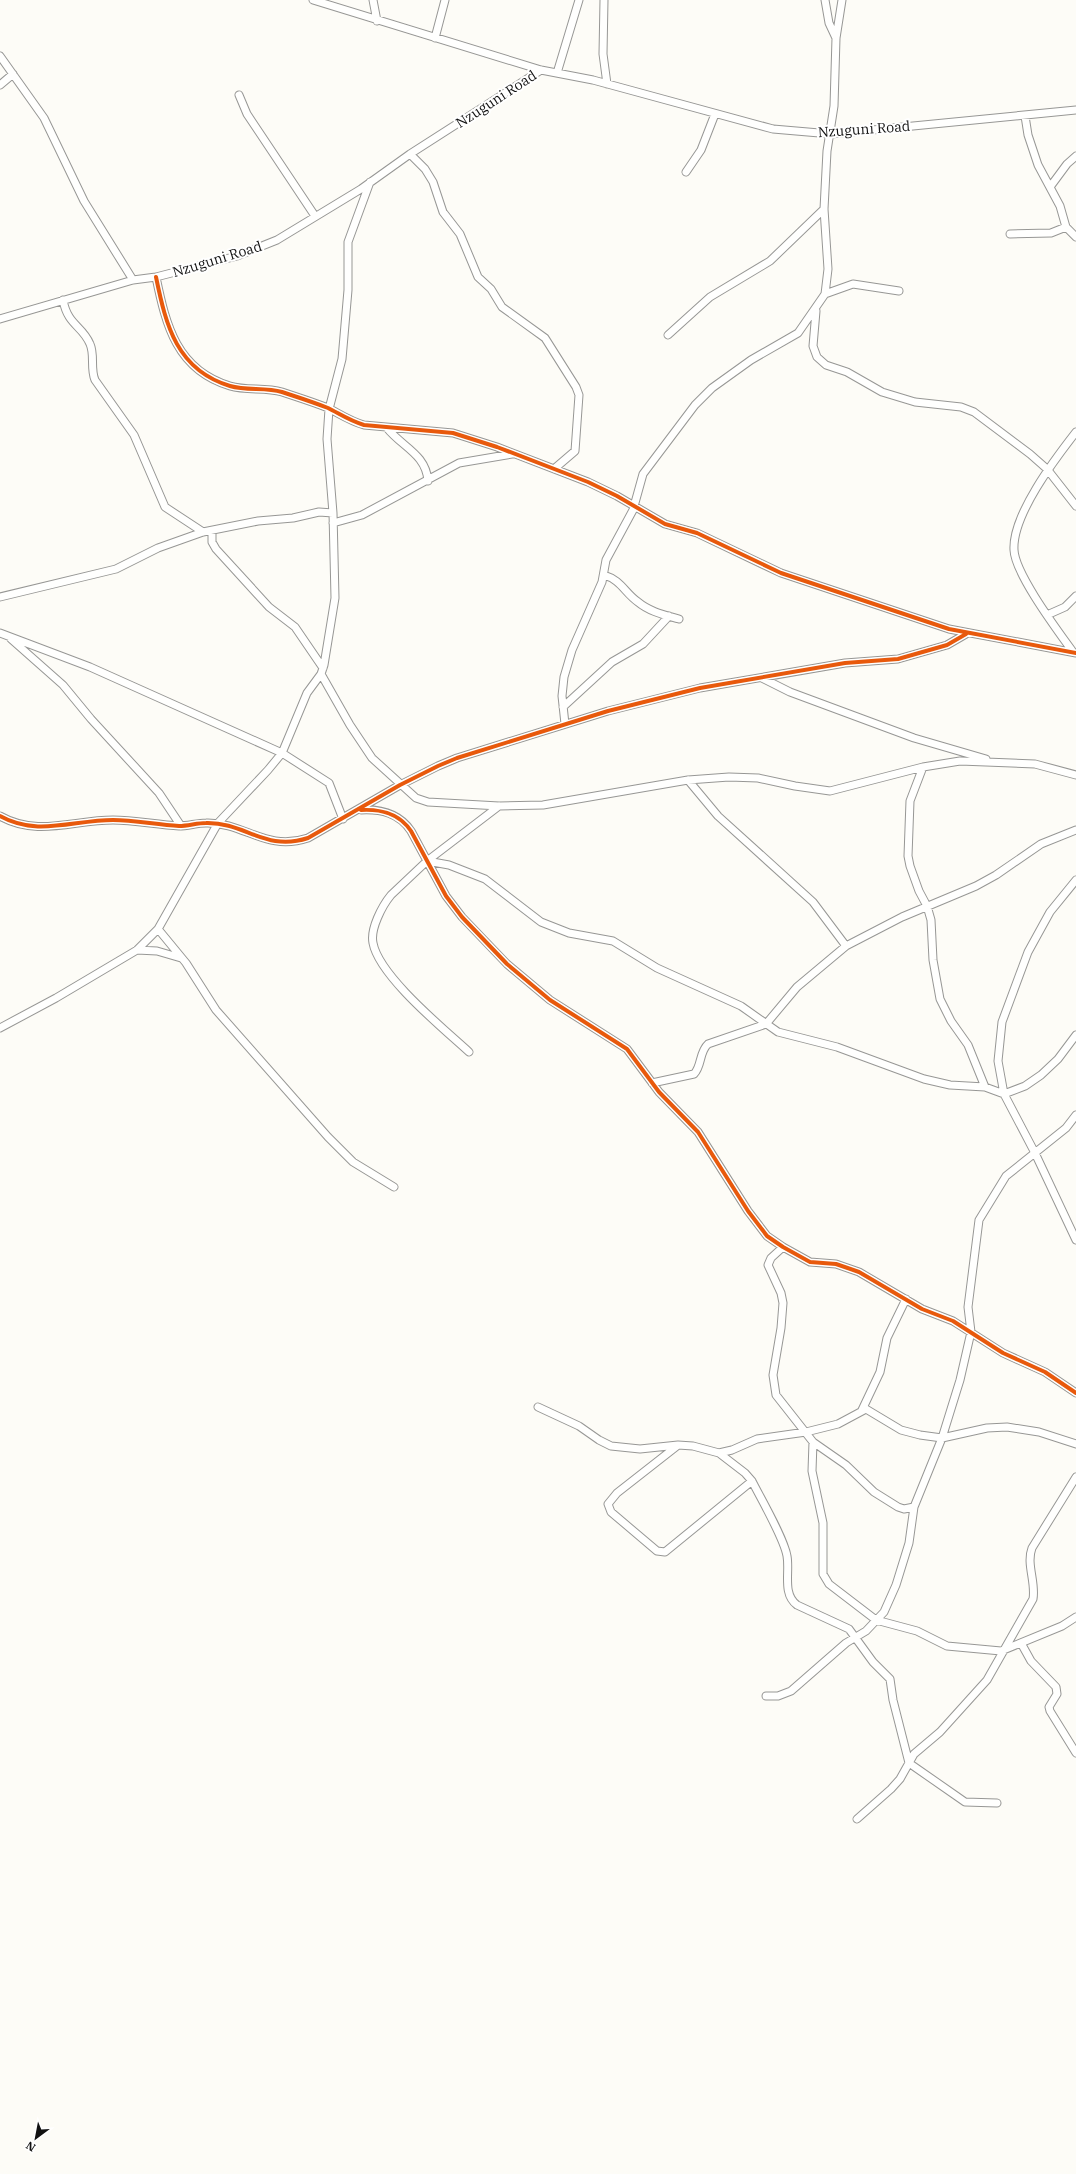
<svg xmlns="http://www.w3.org/2000/svg" width="1076" height="2174" font-family="'IBM Plex Serif',serif">
<rect width="100%" height="100%" fill="#fdfcf7"/>
<g fill="none" stroke-linecap="round" stroke-linejoin="round">
<defs>
<path id="minor" d="M313,0L541,70L593,80L773,129L831,134L1076,110
M373,0L377,21
M604,0L603,54L607,84
M825,0L829,23L836,38
M435,38L445,0
M0,56L44,118L84,201L133,280
M557,73L579,0
M0,85L13,74
M239,95L247,114L315,216
M1025,116L1028,135L1038,165L1060,206L1066,227L1076,237
M410,154L425,169L433,182L443,212L460,234L478,277L491,289L502,307L545,338L576,387L579,395L575,451L554,469
M686,172L701,150L715,114
M1050,187L1067,164L1076,156
M1010,234L1051,233L1066,227
M156,277C166,326 177,370 230,386C247,391 265,387 282,392C297,397 313,402 328,408C340,414 350,421 364,425L453,433L497,447L588,482L617,496L665,524L697,533L781,573L949,629L1076,653
M825,294L853,284L899,291
M63,300C68,326 82,325 90,344C95,355 90,368 95,380L134,435L165,507L203,532
M816,311L813,346L817,357L826,365L847,372L882,392L915,402L961,407L974,412L1030,454L1047,469L1076,506
M0,319L133,280L156,277L237,256L277,240L361,189L410,154L541,70
M668,335L710,297L770,261L824,209
M387,428C402,447 426,454 428,481
M333,523L362,515L459,463L512,454
M212,531V542L216,549L269,607L295,627L323,668
M604,575C621,580 625,593 638,602C650,612 665,615 679,619
M0,597L116,569L158,548L203,532L258,521L293,518L319,512L333,513
M1047,615L1065,607L1076,596
M0,633L90,667L282,753L329,783L343,819
M11,639L63,685L91,719L159,793L181,826
M1073,652C1058,631 1015,574 1014,550C1012,515 1055,459 1076,432
M321,674L350,725L372,758L416,798L428,802L499,806L543,805L688,780L729,777L758,778L795,786L830,791L923,767L960,761L1035,764L1076,775
M762,678L790,692L914,738L986,759
M563,707L612,662L643,644L669,616
M565,724L562,696L564,677L572,650L602,582L606,560L633,510L643,474L695,405L712,388L751,360L798,333L825,294L828,269L824,209L827,151L834,106L836,38L842,0
M923,767L910,801L908,856L910,866L919,891L927,906L931,920L933,960L940,999L951,1021L968,1045L985,1087
M688,780L718,816L813,902L846,946
M361,810C381,809 399,813 411,831L446,896L462,917L507,964L550,1000L627,1049L659,1092L698,1132L748,1211L767,1236L783,1247L810,1262L836,1264L859,1272L922,1309L953,1321L1003,1353L1045,1372L1076,1393
M0,816C37,837 73,820 113,820C135,820 157,825 179,826C188,826 197,823 206,823C245,822 265,852 308,838L400,785L438,766L457,758L608,711L700,688L845,663L898,659L947,645L966,634
M427,861L449,865L485,879L541,922L569,933L613,941L657,968L741,1006L778,1032L837,1047L924,1079L950,1085L985,1087L1004,1094L1025,1086L1041,1075L1058,1059L1076,1035
M1076,880L1050,912L1028,952L1002,1022L998,1061L1004,1094L1035,1153L1076,1240
M158,929L186,963L216,1010L328,1137L353,1162L394,1187
M137,950L157,951L181,958
M0,1028L56,998L137,950L158,929L218,823L268,770L282,753L307,693L321,674L324,665L335,598L333,513L327,439L329,409L342,359L348,290V242L370,182
M469,1052C444,1029 379,976 373,943C370,929 382,906 391,895L427,861L499,806
M652,1083L694,1074C702,1066 699,1052 708,1044L766,1024L797,987L846,946L902,917L976,886L996,875L1041,844L1076,830
M783,1247L771,1258L768,1265L781,1293L783,1303L781,1328L773,1375L776,1395L813,1442L846,1465L874,1492L898,1507L904,1509L914,1507
M538,1407L579,1426L599,1440L611,1446L640,1449L678,1445L693,1446L719,1453L732,1450L757,1439L806,1432L838,1424L866,1409L901,1430L920,1435L942,1438L987,1428L1007,1427L1039,1432L1076,1444
M862,1410L880,1372L887,1338L906,1299
M813,1442L812,1471L823,1523V1574L829,1584L876,1620L917,1631L947,1646L1001,1651L1062,1626L1076,1617
M677,1446L617,1493L608,1504L611,1512L657,1551L665,1552L752,1481
M719,1453L745,1473L752,1481C761,1499 784,1538 787,1556C790,1572 782,1594 797,1605L849,1629L873,1662L890,1679L893,1700L909,1763L965,1802L997,1803
M1021,1643L1031,1661L1056,1687L1057,1694L1049,1707L1050,1711L1076,1753
M766,1696H778L791,1691L846,1643L866,1631L884,1612L896,1585L909,1543L914,1507L942,1438L960,1380L971,1332L968,1307L979,1220L1006,1176L1066,1128L1076,1115
M857,1819L891,1789L900,1779L914,1754L940,1732L987,1680L1033,1599C1036,1582 1026,1564 1032,1548L1076,1477"/>
</defs>
<use href="#minor" stroke="#979795" stroke-width="9"/>
<use href="#minor" stroke="#fffffe" stroke-width="7"/>
<defs>
<path id="cycleway" d="M156,277C166,326 177,370 230,386C247,391 265,387 282,392C297,397 313,402 328,408C340,414 350,421 364,425L453,433L497,447L588,482L617,496L665,524L697,533L781,573L949,629L1076,653
M361,810C381,809 399,813 411,831L446,896L462,917L507,964L550,1000L627,1049L659,1092L698,1132L748,1211L767,1236L783,1247L810,1262L836,1264L859,1272L922,1309L953,1321L1003,1353L1045,1372L1076,1393
M0,816C37,837 73,820 113,820C135,820 157,825 179,826C188,826 197,823 206,823C245,822 265,852 308,838L400,785L438,766L457,758L608,711L700,688L845,663L898,659L947,645L966,634"/>
</defs>
<use href="#cycleway" stroke="#fff" stroke-width="6"/>
<use href="#cycleway" stroke="#e8590c" stroke-width="4"/>
</g>
<g text-anchor="middle" stroke-width="4" stroke-linejoin="round" paint-order="stroke">
<g font-size="14" fill="#111" stroke="#fff">
<text transform="translate(496 99) rotate(-33)" y="5">Nzuguni Road</text>
<text transform="translate(864 129) rotate(-4)" y="5">Nzuguni Road</text>
<text transform="translate(217 259) rotate(-17)" y="5">Nzuguni Road</text>
</g>
</g>
<g transform="translate(36 2138) rotate(212)" stroke="#ffffff" stroke-width="3" paint-order="stroke">
<path d="M0-3L7 15L0 10L-7 15Z" fill="#111111"/>
<text y="-6" font-size="11" font-weight="bold" text-anchor="middle" fill="#111111">N</text>
</g>
</svg>
